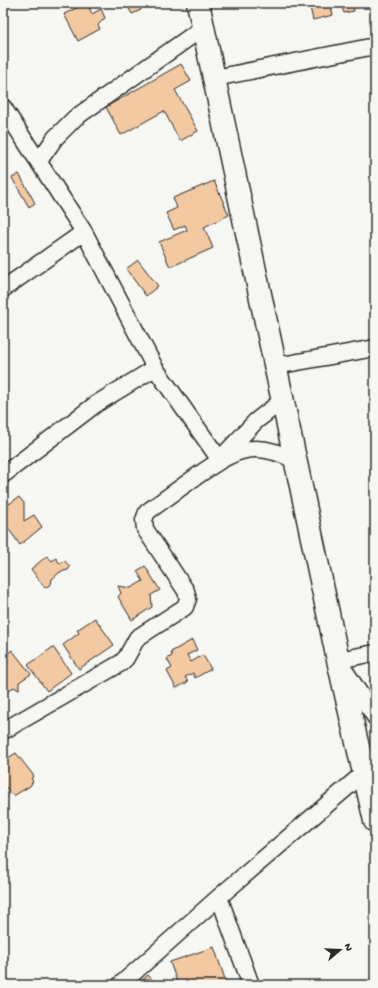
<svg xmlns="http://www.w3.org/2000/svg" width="378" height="988" font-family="'Gochi Hand',sans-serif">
<rect width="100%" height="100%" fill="#f6f6f2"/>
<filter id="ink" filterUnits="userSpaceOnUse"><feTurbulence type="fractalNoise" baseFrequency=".025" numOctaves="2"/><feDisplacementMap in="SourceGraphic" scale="8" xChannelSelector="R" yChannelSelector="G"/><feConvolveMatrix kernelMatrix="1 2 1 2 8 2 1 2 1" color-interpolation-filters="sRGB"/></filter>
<g filter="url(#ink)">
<path fill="#f3c9a2" stroke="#2b2b2b" d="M87,3L92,14L101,9L105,18L98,25L100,29L78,41L64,14Z
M126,3H138L141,10L132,14Z
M309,3H330L333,15L313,20Z
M341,3H352L354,11L344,13Z
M181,64L191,81L175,90L198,131L180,141L164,111L121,135L106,107Z
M19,174L35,203L29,207L12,178Z
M214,181L229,215L204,227L213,248L170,267L159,242L187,230L185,225L174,230L166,213L177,208L173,198Z
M138,260L158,286L146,296L126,269Z
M19,497L24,503V521L34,515L42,527L20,545L3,521V502L7,500L9,504Z
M47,556L52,561L56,558L60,564L64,560L70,567L68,570L60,572L52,579L51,584L45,588L31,569Z
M145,566L160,590L151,595L152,607L132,620L118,597L121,593L118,586L131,588L143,581L137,571Z
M95,618L114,645L79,669L63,645L79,633L77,630Z
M192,640L197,650L187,655L191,662L203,655L211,669L195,678L193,673L185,677L188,682L176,688L167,671L172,668L167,659L172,656L171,652Z
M53,647L71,673L47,691L28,665Z
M12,650L31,674L19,682V690L14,687L4,694L6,697L3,699V657Z
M16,753L34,776L31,779L33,781L30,786L15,795H12L3,784V761Z
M214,947L227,985H178L170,962Z
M148,975L157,985H137Z"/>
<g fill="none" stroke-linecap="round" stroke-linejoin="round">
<defs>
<path id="street" d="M215,78L375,46
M3,107L84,232L155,368L220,460
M39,161L55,138L75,118L204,27
M3,289L84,232
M276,366L375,348
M222,457L256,421L283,400
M3,475L96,404L155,368
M375,653L338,660L375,717
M3,731L121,663L126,658L137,638L185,607L188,599L186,591L145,529L144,520L147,512C164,500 180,488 197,476C234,450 254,438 296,461
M219,897L251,985
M120,985L219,897L365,772"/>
<path id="secondary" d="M198,3L338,660L375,821"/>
</defs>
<use href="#street" stroke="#2b2b2b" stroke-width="19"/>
<use href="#secondary" stroke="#2b2b2b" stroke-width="25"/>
<use href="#street" stroke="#f6f6f2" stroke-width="16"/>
<use href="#secondary" stroke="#f6f6f2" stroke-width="22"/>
</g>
</g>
<rect width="378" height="988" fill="none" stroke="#f6f6f2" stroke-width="16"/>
<rect x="8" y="8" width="362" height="972" fill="none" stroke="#2b2b2b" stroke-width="1.5" filter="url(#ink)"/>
<g transform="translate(340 950) rotate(71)" stroke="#f6f6f2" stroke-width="3" paint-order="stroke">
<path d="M0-3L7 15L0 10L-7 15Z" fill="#2b2b2b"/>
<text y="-6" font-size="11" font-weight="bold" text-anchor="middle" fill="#2b2b2b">N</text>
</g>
</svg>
